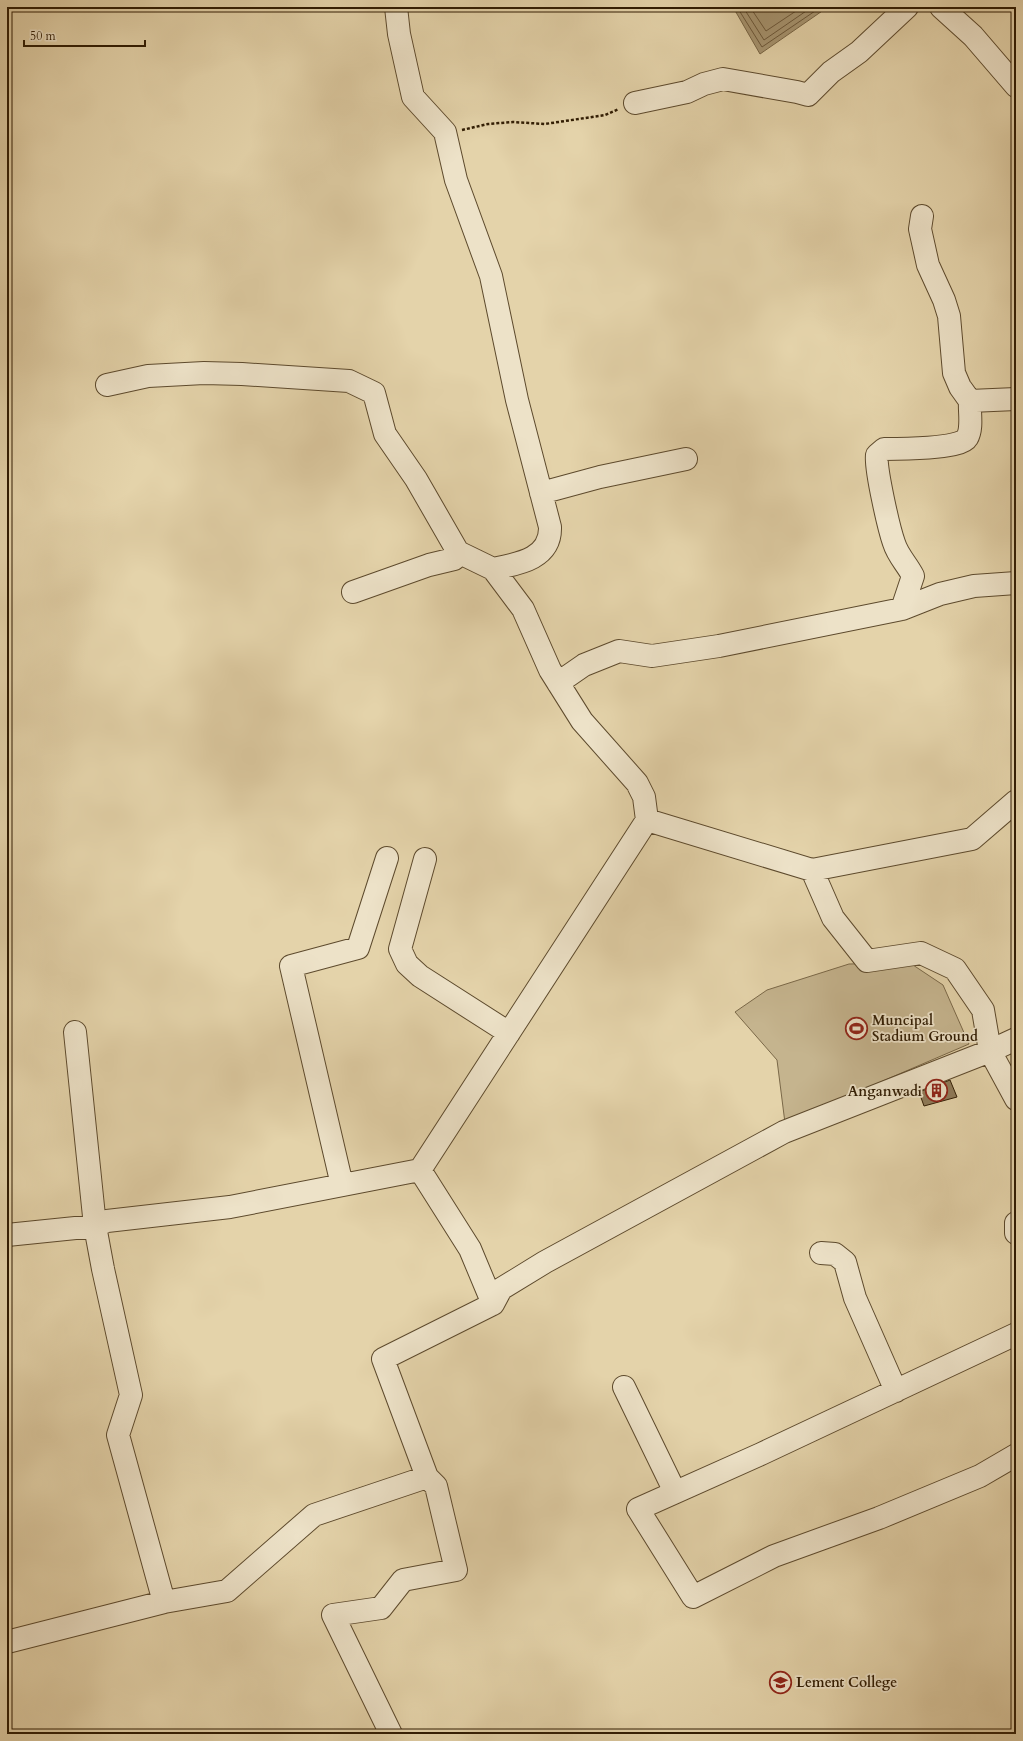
<svg xmlns="http://www.w3.org/2000/svg" width="1023" height="1741" font-family="Cardo,serif">
<rect width="100%" height="100%" fill="#e4d3aa"/>
<filter id="stains"><feTurbulence type="fractalNoise" baseFrequency=".005" numOctaves="4"/><feColorMatrix values="0 0 0 0 .2 0 0 0 0 .09 0 0 0 0 .02 0 0 0 .5 -.17"/></filter>
<radialGradient id="worn" r=".72"><stop offset=".6" stop-color="#630" stop-opacity="0"/><stop offset="1" stop-color="#630" stop-opacity=".3"/></radialGradient>
<path fill="#c5b48e" stroke="#7a6848" d="M910,963L943,985L969,1044L785,1123L777,1060L735,1012L767,990L849,964Z"/>
<path fill="#a79571" stroke="#776545" d="M733,7H828L760,54Z"/>
<g fill="none" stroke-linecap="round" stroke-linejoin="round">
<path stroke="#6c583a" stroke-width="1" d="M737,7L762,47L821,7
M743,7L764,40L812,7
M750,7L766,31L802,7"/>
</g>
<path fill="#8e7b5a" stroke="#301c03" d="M950,1080L957,1097L924,1106L919,1092Z"/>
<g fill="none" stroke-linecap="round" stroke-linejoin="round">
<defs>
<path id="minor" d="M396,7L399,34L413,97L445,132L456,180L491,276L517,400L550,527C551,559 518,564 493,569L523,609L550,670L582,721L637,783L644,797L647,820
M941,7L973,36L1016,86
M635,103L687,92L704,84L723,79L797,92L808,95L831,72L859,52L907,7
M922,216L920,229L928,265L944,300L949,316L954,373L960,387L970,401
M107,385L148,376L204,373L242,374L349,381L374,393L385,434L416,479L458,552L493,569
M541,493L600,477L686,459
M353,592L429,565L454,559L458,552
M902,609L913,576C907,564 898,556 894,543C889,529 875,468 877,455L884,449C898,449 961,449 967,438C973,428 969,411 970,401L1016,399
M558,683L584,665L619,651L652,656L719,646L902,609L940,594L974,586L1016,583
M425,859L400,949L407,964L420,976L509,1033
M1016,1039L990,1051L1016,1099
M420,1170L470,1249L493,1304
M342,1185L291,966L358,948L387,858
M1016,1223V1233
M7,1235L95,1226L75,1032
M821,1253L835,1254L845,1262L855,1298L896,1391
M1016,1334L761,1454L638,1509L693,1597L774,1556L879,1518L980,1476L1016,1455
M624,1387L675,1492
M164,1602L227,1591L314,1515L427,1477L383,1359L493,1304L501,1289L545,1262L784,1132L990,1051L983,1010L955,969L921,953L867,961L833,918L812,870
M7,1642L164,1602L118,1435L131,1395L103,1269L95,1226L107,1221L230,1207L420,1170L647,820L812,870L972,839L1016,801
M391,1734L333,1615L381,1608L403,1580L456,1570L436,1486L427,1477"/>
</defs>
<use href="#minor" stroke="#5d4a2d" stroke-width="24"/>
<path stroke="#301c03" stroke-width="2.5" stroke-dasharray="3 2" stroke-linecap="butt" d="M462,130L488,124L513,122L545,124L605,115L619,109"/>
<use href="#minor" stroke="#ede2c8" stroke-width="22"/>
</g>
<defs>
<symbol id="stadium-ring" viewBox="-11 -11 22 22"><circle r="9.5" fill="#ede2c8" stroke="#8f2418" stroke-width="1.5"/><path d="M0-5a6.5 5 0 1 0 0 10a6.5 5 0 1 0 0-10ZM-3.5-1.8h7v3.6h-7Z" fill="#8f2418"/></symbol>
<symbol id="building-ring" viewBox="-11 -11 22 22"><circle r="9.5" fill="#ede2c8" stroke="#8f2418" stroke-width="1.5"/><path d="M-4-6H4V6H1V3H-1V6H-4ZM-2.5-4.3h1.7v1.8h-1.7ZM.8-4.3h1.7v1.8H.8ZM-2.5-1h1.7V.8h-1.7ZM.8-1h1.7V.8H.8Z" fill="#8f2418"/></symbol>
<symbol id="university-ring" viewBox="-11 -11 22 22"><circle r="9.5" fill="#ede2c8" stroke="#8f2418" stroke-width="1.5"/><path d="M0-5L7-2L0 1L-7-2ZM-4 1L0 2.5L4 1V4Q0 6-4 4Z" fill="#8f2418"/></symbol>
</defs>
<g fill-rule="evenodd">
<use href="#stadium-ring" x="844" y="1016" width="25" height="25"/>
<use href="#building-ring" x="924" y="1078" width="25" height="25"/>
<use href="#university-ring" x="768" y="1670" width="25" height="25"/>
</g>
<g text-anchor="middle" stroke-width="3.5" stroke-linejoin="round" paint-order="stroke">
<g font-size="14" font-weight="bold" fill="#301c03" stroke="#ede2c8" text-anchor="start">
<text x="872" y="1025">Muncipal<tspan x="872" dy="16">Stadium Ground</tspan></text>
<text x="922" y="1096" text-anchor="end">Anganwadi</text>
<text x="796" y="1687">Lement College</text>
</g>
</g>
<rect width="1023" height="1741" fill="none" stroke="#e4d3aa" stroke-width="24"/>
<rect x="8" y="8" width="1007" height="1725" fill="none" stroke="#301c03" stroke-width="2"/>
<rect x="12" y="12" width="999" height="1717" fill="none" stroke="#301c03"/>
<path d="M24 40v6h121v-6" fill="none" stroke="#301c03" stroke-width="2"/>
<text x="30" y="40" font-size="12" fill="#301c03" stroke="#ede2c8" stroke-width="3" paint-order="stroke">50 m</text>
<rect width="100%" height="100%" filter="url(#stains)"/>
<rect width="100%" height="100%" fill="url(#worn)"/>
</svg>
